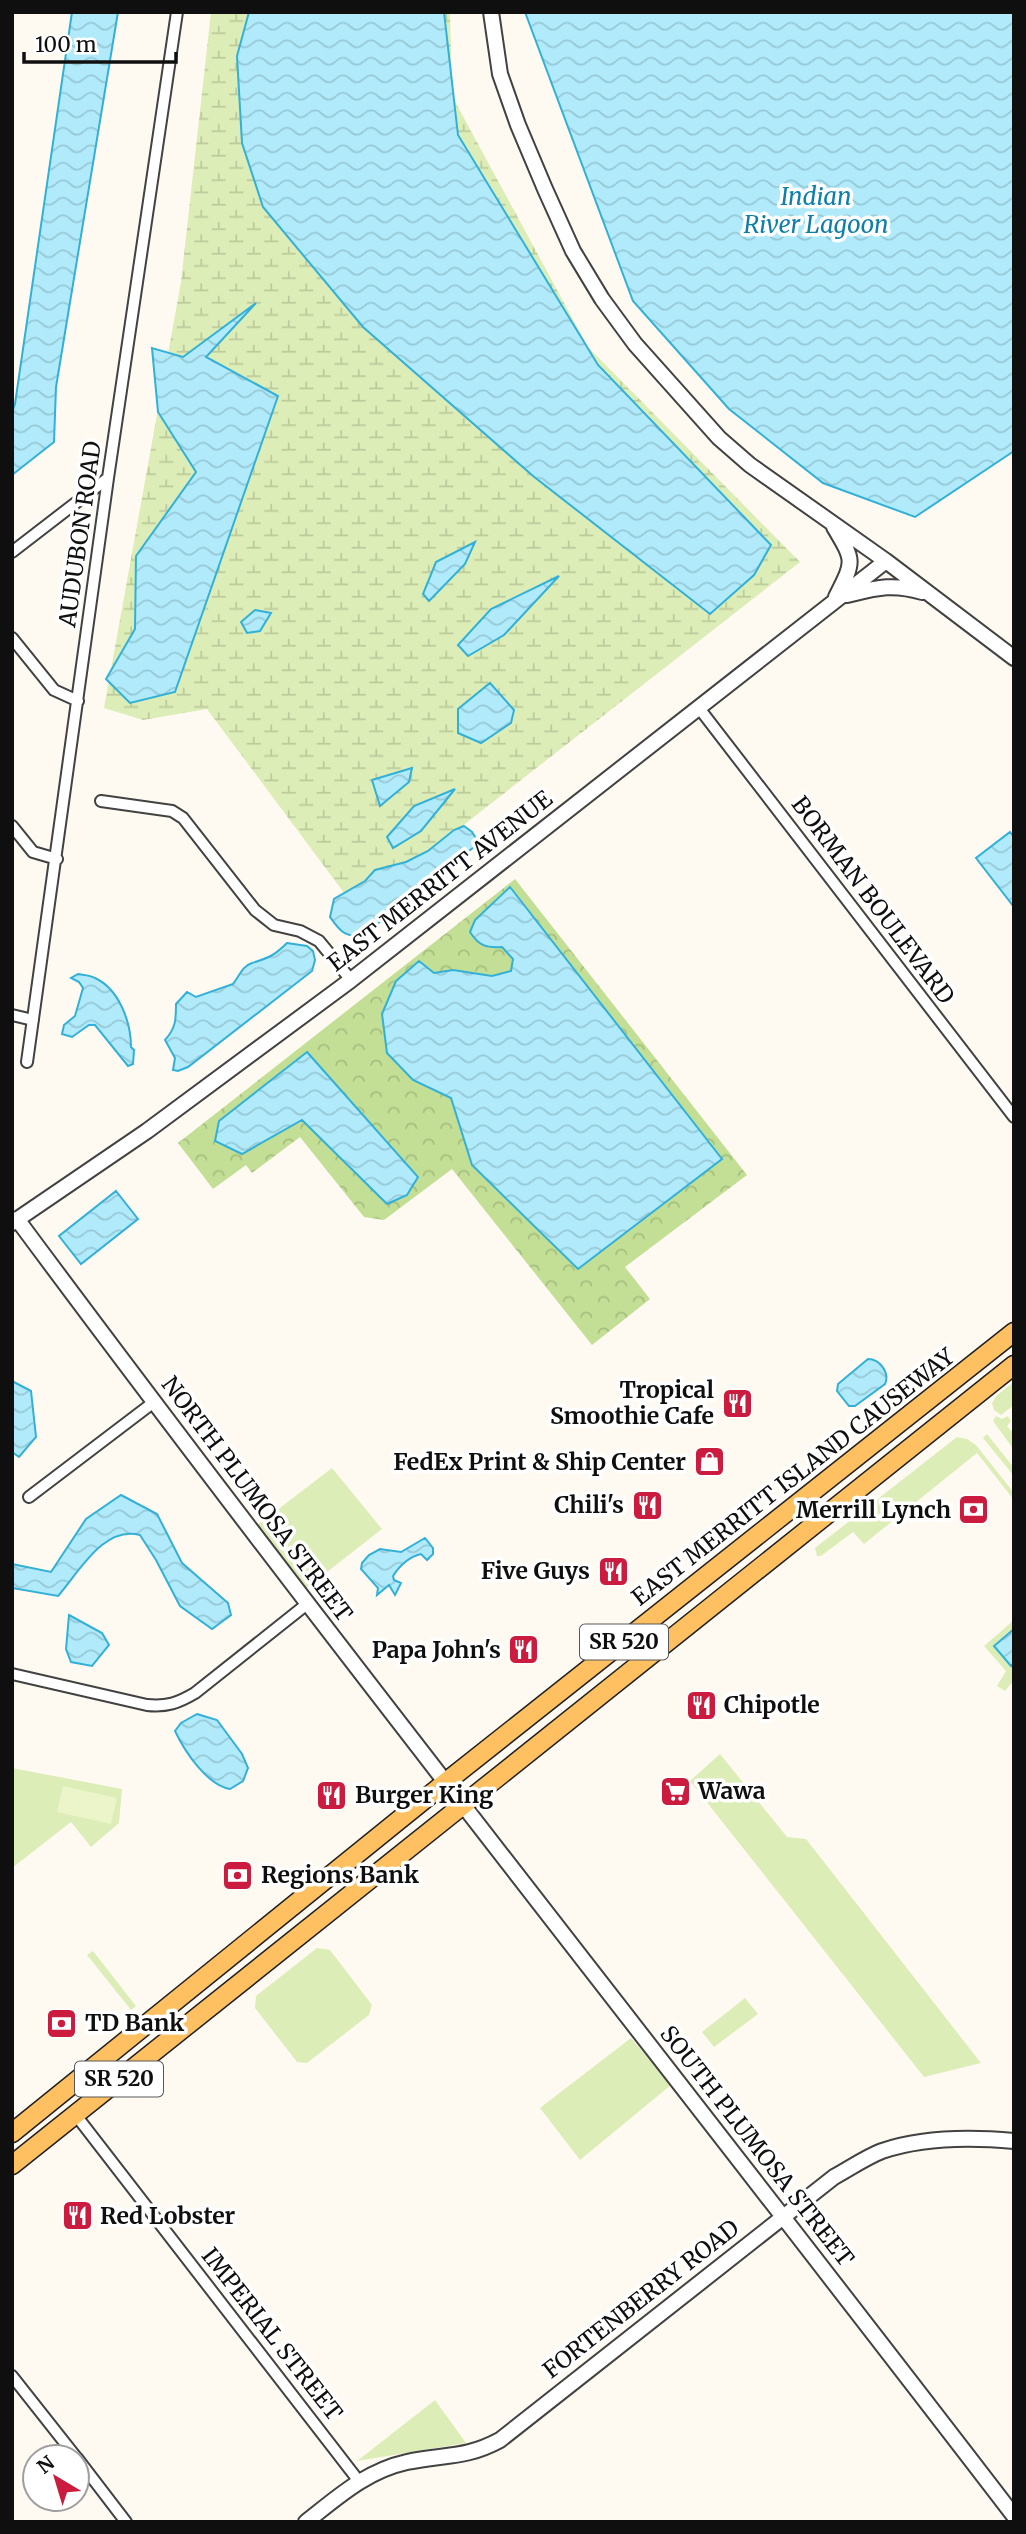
<svg xmlns="http://www.w3.org/2000/svg" width="1026" height="2534" font-family="Merriweather,serif">
<defs>
<pattern id="forest-crowns" width="20" height="18" patternUnits="userSpaceOnUse" patternTransform="scale(1.75)"><rect width="20" height="18" fill="#c2df95"/><path d="M2 6a3 3 0 1 1 6 0M12 15a3 3 0 1 1 6 0" fill="none" stroke="#a6be7f"/></pattern>
<pattern id="wetland-marsh" width="20" height="14" patternUnits="userSpaceOnUse" patternTransform="scale(1.75)"><rect width="20" height="14" fill="#dcedb7"/><path d="M1 5h8M5 5V1M11 12h8M15 12V8" fill="none" stroke="#bcca9c"/></pattern>
<pattern id="water-waves" width="16" height="10" patternUnits="userSpaceOnUse" patternTransform="scale(1.75)"><rect width="16" height="10" fill="#b1ebfb"/><path d="M0 5q4-4 8 0t8 0" fill="none" stroke="#97c8d6"/></pattern>
</defs>
<rect width="100%" height="100%" fill="#fffaf1"/>
<path fill="#dcedb7" d="M1014,1382V1405L1001,1415L994,1410L992,1403L996,1396Z
M996,1416L1002,1419L1008,1416L1011,1421L1007,1426L1014,1434V1450L993,1421Z
M987,1434L1014,1468V1476L983,1438Z
M957,1437L967,1439L976,1445L1014,1493V1500L977,1453L864,1544L853,1532L821,1556H817L815,1548Z
M332,1468L382,1529L304,1590L255,1527Z
M1014,1620V1680L1005,1691L997,1686L1006,1671L984,1646Z
M720,1754L787,1837L806,1839L981,2063L924,2077L690,1781Z
M12,1768L122,1789L119,1823L91,1847L71,1822L12,1868Z
M317,1948L330,1950L372,2005L369,2015L307,2063L297,2062L255,2008L256,1996Z
M93,1951L136,2006L131,2010L87,1955Z
M745,1998L758,2014L714,2047L702,2032Z
M631,2038L671,2085L580,2160L540,2108Z
M435,2400L466,2443L357,2461Z"/>
<path fill="url(#forest-crowns)" d="M515,879L747,1175L625,1267L650,1299L592,1345L452,1169L384,1220L364,1217L300,1137L252,1173L246,1165L213,1189L178,1143Z"/>
<path fill="url(#wetland-marsh)" d="M211,12H450L452,96L588,347L800,562L356,909L207,709L143,720L104,708L181,282Z"/>
<path fill="#ecf4ca" d="M63,1786L117,1798L111,1824L57,1812Z"/>
<path fill="url(#water-waves)" stroke="#33b0d8" stroke-width="2" d="M72,12H118L56,387L54,442L12,475V412L15,404Z
M249,12H444L458,135L598,365L771,545L754,575L710,614L533,476L363,327L263,207L242,143L237,56Z
M525,12H1014V451L915,517L823,483L729,409L633,301Z
M256,303L206,357L278,396L175,692L130,703L106,679L135,629L136,556L196,472L158,412L152,348L183,357Z
M475,542L465,564L429,601L423,594L436,562Z
M559,576L504,635L468,656L458,645L491,609Z
M255,610L271,613L260,631L247,633L241,622Z
M490,683L514,710L511,723L481,743L458,733V709Z
M412,768L409,782L380,806L372,780Z
M455,789L421,831L393,848L387,837L414,806Z
M464,826L472,832L479,843L362,936C344,937 340,931 330,917L334,899L365,881L375,870L406,862L428,851L454,830Z
M1010,832L1014,837V907L976,858Z
M510,887L722,1159L578,1269L472,1165L451,1098L413,1080L387,1053L382,1014L396,981L419,961L434,973L453,970L492,976L511,971L513,959L502,947C486,948 479,946 470,932L475,920Z
M287,943L307,946L313,951L315,960L312,971L188,1067L178,1071L173,1070L175,1058L165,1040C176,1028 176,1019 176,1004L187,992L196,997L233,984C239,977 242,966 252,963C268,958 274,956 287,943Z
M78,974C83,975 90,975 95,978C119,989 131,1022 131,1047L134,1050L133,1064L128,1066L95,1025H89L72,1037L62,1034L64,1025L75,1016L83,988L79,982L71,978Z
M307,1052L418,1177L407,1195L387,1204L302,1120L242,1154L215,1141L219,1121Z
M116,1191L138,1219L81,1264L59,1236Z
M868,1359C880,1359 890,1373 885,1384L855,1406H849L837,1391L838,1384Z
M12,1381L31,1391L36,1437L19,1457L12,1452Z
M121,1495L157,1514L182,1563L228,1603L231,1615L212,1629L180,1606L156,1560L140,1535C104,1525 79,1572 58,1596L12,1588V1564L51,1572L86,1519Z
M425,1538L433,1548V1554L427,1560L421,1554C409,1557 400,1565 393,1576L394,1580L401,1583L395,1595L389,1585L377,1595L378,1588L361,1569L362,1563L369,1555L380,1549L401,1552Z
M69,1615L102,1633L109,1645L92,1666L71,1662L66,1649Z
M1014,1629V1663L1011,1666L994,1646Z
M197,1714L217,1720L242,1754L248,1768L243,1781L230,1789C207,1785 185,1752 175,1731L181,1723Z"/>
<g fill="none" stroke-linecap="round" stroke-linejoin="round">
<defs>
<path id="minor" d="M12,552L108,478
M12,638L54,690L78,701
M699,708L1014,1117
M101,801L172,811L183,818L255,910L274,925L300,931L319,941L351,980
M12,826L33,852L57,859
M12,1015L33,1020
M27,1062L108,478L177,12
M29,1497L154,1402
M12,1674L147,1705C167,1707 178,1703 195,1693L307,1604
M75,2114L358,2480
M12,2376L76,2457
M77,2458L126,2522"/>
<path id="tertiary" d="M491,12L500,74L518,125L545,189L573,251L602,299L635,344L719,438L750,465L886,561L1014,658
M834,527C855,562 854,561 836,597
M847,595C876,588 892,583 922,592
M17,1219C342,1657 682,2083 1014,2516
M12,1223L147,1131L351,980L886,561
M306,2522C338,2497 366,2471 407,2462C443,2454 465,2459 500,2440L834,2177C849,2169 866,2157 882,2151C923,2137 971,2137 1014,2141"/>
<path id="primary" d="M12,2133L446,1782L1014,1332
M12,2165L1014,1365"/>
</defs>
<use href="#minor" stroke="#424242" stroke-width="14"/>
<use href="#tertiary" stroke="#424242" stroke-width="18"/>
<use href="#primary" stroke="#202020" stroke-width="21"/>
<use href="#minor" stroke="#fff" stroke-width="10"/>
<use href="#tertiary" stroke="#fff" stroke-width="14"/>
<use href="#primary" stroke="#ffc061" stroke-width="18"/>
</g>
<defs>
<symbol id="restaurant-square" viewBox="-11 -11 22 22"><rect x="-9" y="-9" width="18" height="18" rx="4" fill="#cb1c3f" stroke="#fff"/><path d="M-5-6h1v4h1v-4h1v4h1v-4h1v5L-1.5 .5V6h-2V.5L-5-1ZM5-6V6H3V1.5H1.5Q1.5-4 5-6Z" fill="#fff"/></symbol>
<symbol id="shop-square" viewBox="-11 -11 22 22"><rect x="-9" y="-9" width="18" height="18" rx="4" fill="#cb1c3f" stroke="#fff"/><path d="M-5-2.5h2.3a2.7 3.5 0 0 1 5.4 0H5L5.5 6h-11ZM-1.5-2.5h3a1.5 2.3 0 0 0-3 0Z" fill="#fff"/></symbol>
<symbol id="bank-square" viewBox="-11 -11 22 22"><rect x="-9" y="-9" width="18" height="18" rx="4" fill="#cb1c3f" stroke="#fff"/><path d="M-6-4H6V4H-6ZM0-2.3a2.3 2.3 0 1 0 0 4.6a2.3 2.3 0 1 0 0-4.6Z" fill="#fff"/></symbol>
<symbol id="supermarket-square" viewBox="-11 -11 22 22"><rect x="-9" y="-9" width="18" height="18" rx="4" fill="#cb1c3f" stroke="#fff"/><path d="M-6-5.5h2.5l.6 2H6L4.5 2H-2.5L-4.4-4H-6ZM-1.5 3.2a1.3 1.3 0 1 0 .1 0ZM3 3.2a1.3 1.3 0 1 0 .1 0Z" fill="#fff"/></symbol>
</defs>
<g fill-rule="evenodd">
<use href="#restaurant-square" x="720" y="1386" width="35" height="35"/>
<use href="#shop-square" x="692" y="1444" width="35" height="35"/>
<use href="#restaurant-square" x="630" y="1488" width="35" height="35"/>
<use href="#bank-square" x="956" y="1492" width="35" height="35"/>
<use href="#restaurant-square" x="596" y="1554" width="35" height="35"/>
<use href="#restaurant-square" x="506" y="1632" width="35" height="35"/>
<use href="#restaurant-square" x="684" y="1688" width="35" height="35"/>
<use href="#supermarket-square" x="658" y="1774" width="35" height="35"/>
<use href="#restaurant-square" x="314" y="1778" width="35" height="35"/>
<use href="#bank-square" x="220" y="1858" width="35" height="35"/>
<use href="#bank-square" x="44" y="2006" width="35" height="35"/>
<use href="#restaurant-square" x="60" y="2198" width="35" height="35"/>
</g>
<g text-anchor="middle" stroke-width="7" stroke-linejoin="round" paint-order="stroke">
<g fill="#fff" stroke="#575757" stroke-width="2">
<rect x="580" y="1624.5" width="88" height="35" rx="5"/>
<rect x="75" y="2061.5" width="88" height="35" rx="5"/>
</g>
<g font-size="21" font-weight="bold" fill="#0f0f0f">
<text x="624" y="1649">SR 520</text>
<text x="119" y="2086">SR 520</text>
</g>
<g font-size="23" fill="#0f0f0f" stroke="#fff">
<text transform="translate(80 534) rotate(-82)" y="8">AUDUBON ROAD</text>
<text transform="translate(440 881) rotate(-38)" y="8">EAST MERRITT AVENUE</text>
<text transform="translate(873 900) rotate(53)" y="8">BORMAN BOULEVARD</text>
<text transform="translate(793 1477) rotate(-38)" y="8">EAST MERRITT ISLAND CAUSEWAY</text>
<text transform="translate(257 1499) rotate(53)" y="8">NORTH PLUMOSA STREET</text>
<text transform="translate(757 2146) rotate(52)" y="8">SOUTH PLUMOSA STREET</text>
<text transform="translate(641 2299) rotate(-38)" y="8">FORTENBERRY ROAD</text>
<text transform="translate(272 2334) rotate(52)" y="8">IMPERIAL STREET</text>
</g>
<g font-size="23" font-weight="bold" fill="#0f0f0f" stroke="#fff" text-anchor="end">
<text x="714" y="1398">Tropical<tspan x="714" dy="26">Smoothie Cafe</tspan></text>
<text x="686" y="1470">FedEx Print &amp; Ship Center</text>
<text x="624" y="1513">Chili's</text>
<text x="951" y="1518">Merrill Lynch</text>
<text x="590" y="1579">Five Guys</text>
<text x="501" y="1658">Papa John's</text>
<text x="724" y="1713" text-anchor="start">Chipotle</text>
<text x="698" y="1799" text-anchor="start">Wawa</text>
<text x="355" y="1803" text-anchor="start">Burger King</text>
<text x="261" y="1883" text-anchor="start">Regions Bank</text>
<text x="85" y="2031" text-anchor="start">TD Bank</text>
<text x="100" y="2224" text-anchor="start">Red Lobster</text>
</g>
<g font-size="24" font-style="italic" fill="#0e7fab" stroke="#fff">
<text x="816" y="205">Indian<tspan x="816" dy="28">River Lagoon</tspan></text>
</g>
</g>
<rect width="1026" height="2534" fill="none" stroke="#0f0f0f" stroke-width="28"/>
<g transform="translate(56 2478) rotate(322)"><circle r="33" fill="#ffffff" stroke="#9f9f9f" stroke-width="2"/>
<path d="M0-5L12 26L0 18L-12 26Z" fill="#cb1c3f"/>
<text y="-10" font-size="19" font-weight="bold" text-anchor="middle" fill="#0f0f0f">N</text>
</g>
<path d="M24 52v10h152v-10" fill="none" stroke="#0f0f0f" stroke-width="3.5"/>
<text x="35" y="52" font-size="21" fill="#0f0f0f" stroke="#ffffff" stroke-width="5" paint-order="stroke">100 m</text>
</svg>
